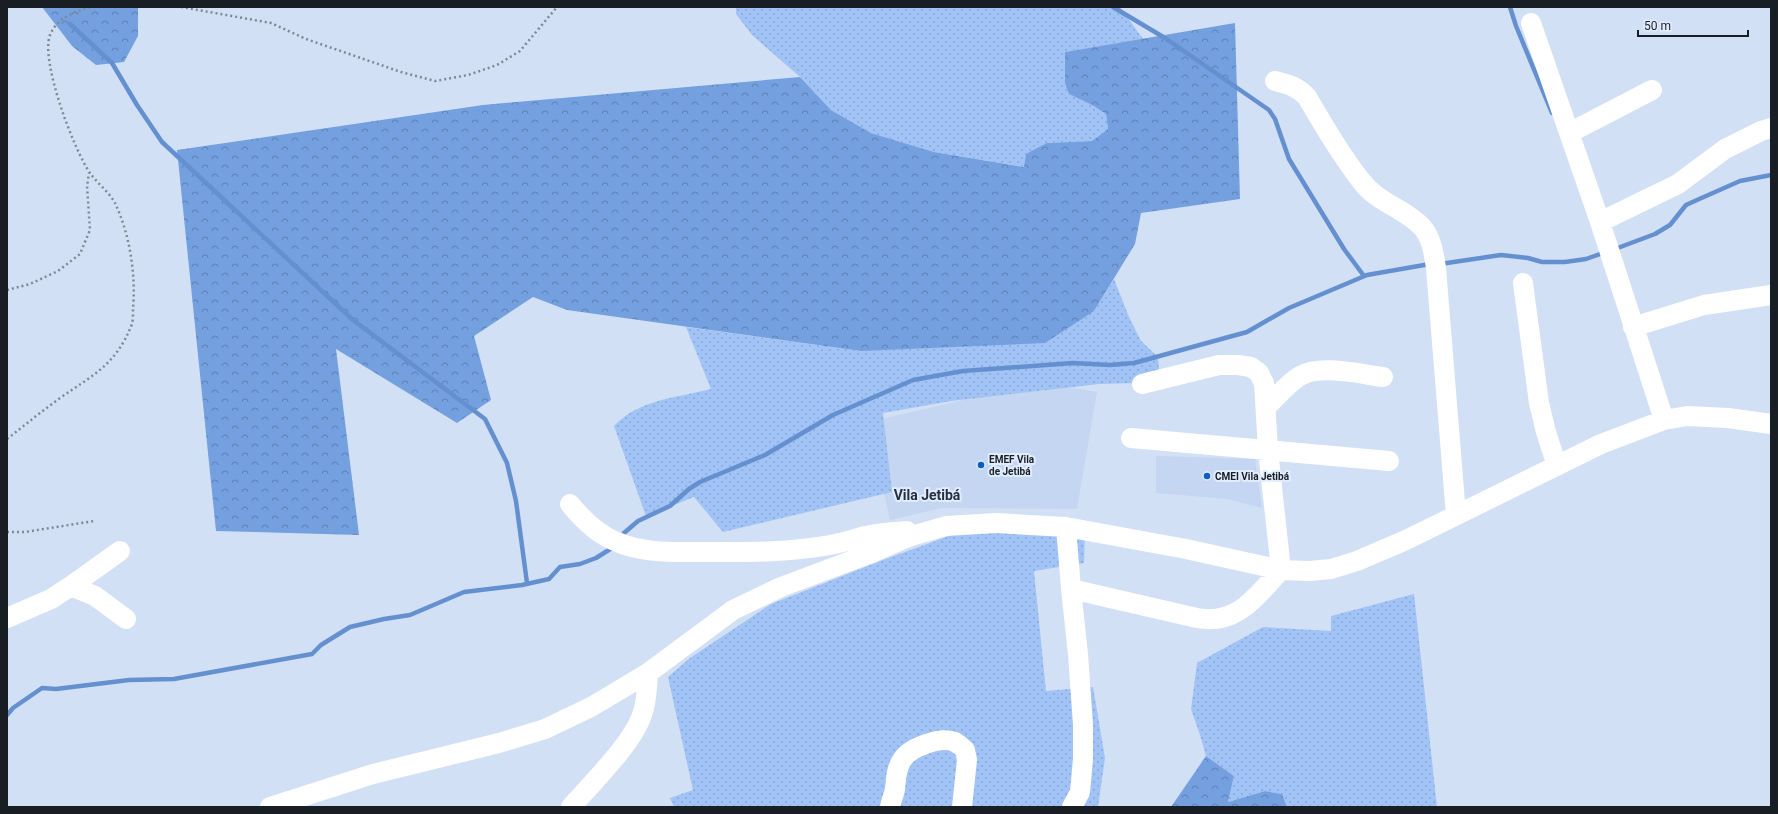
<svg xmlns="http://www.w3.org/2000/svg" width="1778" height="814" font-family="Roboto,sans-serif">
<defs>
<pattern id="grass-dots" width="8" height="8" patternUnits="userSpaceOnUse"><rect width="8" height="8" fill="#a1c3f6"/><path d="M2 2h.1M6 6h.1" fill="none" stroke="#8aa7d3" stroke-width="1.8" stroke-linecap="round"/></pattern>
<pattern id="forest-crowns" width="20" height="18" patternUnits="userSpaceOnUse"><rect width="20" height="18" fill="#74a0e0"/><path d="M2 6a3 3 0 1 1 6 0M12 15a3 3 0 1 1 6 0" fill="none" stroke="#5e82b5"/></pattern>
</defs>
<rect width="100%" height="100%" fill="#d2e0f5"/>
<path fill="#c4d6f1" d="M1040,382L1097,392L1077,509L942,508L890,520L869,422Z
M1156,456L1255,459L1262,508L1227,499L1156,493Z"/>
<path fill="url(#grass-dots)" d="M736,7H1120L1143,39L1065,52L1069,94L1092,105L1106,114L1108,129L1092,141L1047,143L1025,167L934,152L871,133L831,110L800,77L752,35L736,14Z
M1114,279L1129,317L1141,341L1158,357L1159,370L1136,383L1099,384L951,401L883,413L892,492L723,532L694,497L646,516L614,426C640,399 676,398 711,389L686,327L861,351L1094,311Z
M1085,528L1084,563L1034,571L1046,691L1093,687L1105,758L1098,807H674L670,798L693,790L668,677L690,658L771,604L883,560L957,533Z
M1414,594L1437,807H1287L1282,794L1265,791L1228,802L1234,776L1206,756L1200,735L1191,709L1197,663L1263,627L1331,631V616Z"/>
<path fill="url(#forest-crowns)" d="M42,7H138V36L124,62L96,65L72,46Z
M1235,23L1240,199L1141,213L1135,244L1094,311L1045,343L861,351L567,310L533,297L474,336L491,400L457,423L336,349L359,535L216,531L177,150L483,105L800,77L831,110L871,133L934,152L1024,167L1026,154L1047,143L1092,141L1108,129L1106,114L1092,105L1069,94L1065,83V52Z
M1206,756L1234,776L1228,802L1265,791L1282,794L1287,807H1171Z"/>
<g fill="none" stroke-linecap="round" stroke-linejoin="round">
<path stroke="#6590cf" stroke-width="4.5" d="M1113,7L1165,38L1269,110L1275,119L1289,159L1344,249L1364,276
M1510,7L1516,26L1552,113
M70,24L112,63L137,105L162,142L353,320L485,419L507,463L516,501L527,583
M1615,249L1655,234L1670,225L1686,205L1697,200L1740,181L1771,175
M1440,264L1501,255L1528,258L1542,262H1565L1586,259L1606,252
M624,533L638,521L670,506L689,489L700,482L765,455L833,415L913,380L963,371L1073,363L1110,365L1134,363L1247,332L1289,308L1367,275L1430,264
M7,715L13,708L42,688L56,689L129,680L174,679L312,654L321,645L350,627L384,619L410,615L464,592L522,585L549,579L560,567L580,564L596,558L612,548"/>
<path stroke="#7e8896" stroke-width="2.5" stroke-dasharray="2 3" stroke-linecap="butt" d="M181,7L271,23L306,39L401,72L435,81L468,75L497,65L520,51L557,7
M7,290L30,284L58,271L80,254L90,230L87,186L89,173
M7,439C25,425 42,411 60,398C93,375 116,365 132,324C133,320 133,314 133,309C136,275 130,235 115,203C109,192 97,183 90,173C74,150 40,61 50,35C57,18 74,12 90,7
M7,532H25L94,521"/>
<path stroke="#fff" stroke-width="20" d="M1531,23L1600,222L1664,420
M1275,81C1288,84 1298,87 1307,97C1324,126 1341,155 1362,182C1378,203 1406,209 1423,228C1432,239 1434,255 1436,268L1456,515
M1569,133L1652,90
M1600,222L1678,184L1725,149L1761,131L1771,128
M1523,283L1539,403L1546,432L1557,466
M1633,327L1704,305L1771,295
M1266,407C1277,397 1287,384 1300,376C1320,364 1360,374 1383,377
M1131,438L1389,461
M570,504C582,519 599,535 617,542C643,553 670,552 697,552C741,552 787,553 830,545C842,543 854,539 865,536C879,533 894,532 907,531
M1066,527L1071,589L1197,618C1237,626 1256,596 1281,570L1268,450L1264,383L1259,373L1251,367L1238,365H1219L1142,384
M71,586L120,551
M1071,589L1078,654L1083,725V759L1080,792L1072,807
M7,618L51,599L71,586L95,596L126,619
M270,807L373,774L499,743L545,729L591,707L648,673L733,610L781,587L869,554L908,537L946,526L996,523L1066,527L1186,549L1281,570L1310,571L1331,569L1357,561L1406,540L1601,444L1664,420L1687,416L1728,418L1771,424
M571,807C592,783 632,744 642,715C647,702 647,687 648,673
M890,807C891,801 894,795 895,789C896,779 896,769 902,760C910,747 941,736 955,742C958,744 962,747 965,750L967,760L962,807"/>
</g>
<g fill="#0a5dc7" stroke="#e1edfe" stroke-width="1.5">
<circle cx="981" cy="465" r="4"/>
<circle cx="1207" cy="476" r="4"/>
</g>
<g text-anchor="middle" stroke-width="4" stroke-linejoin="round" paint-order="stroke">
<g font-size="10" font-weight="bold" fill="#191e25" stroke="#e1edfe" text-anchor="start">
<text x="989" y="463">EMEF Vila<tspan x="989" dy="12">de Jetibá</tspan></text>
<text x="1215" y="480">CMEI Vila Jetibá</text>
</g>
<g font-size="14" font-weight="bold" fill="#242f3f" stroke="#e1edfe">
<text x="927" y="500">Vila Jetibá</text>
</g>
</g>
<rect width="1778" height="814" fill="none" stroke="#191e25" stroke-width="16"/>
<path d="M1638 30v6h110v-6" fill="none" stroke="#191e25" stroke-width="2"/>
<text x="1644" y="30" font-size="12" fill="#191e25" stroke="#e1edfe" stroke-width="3" paint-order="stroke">50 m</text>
</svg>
